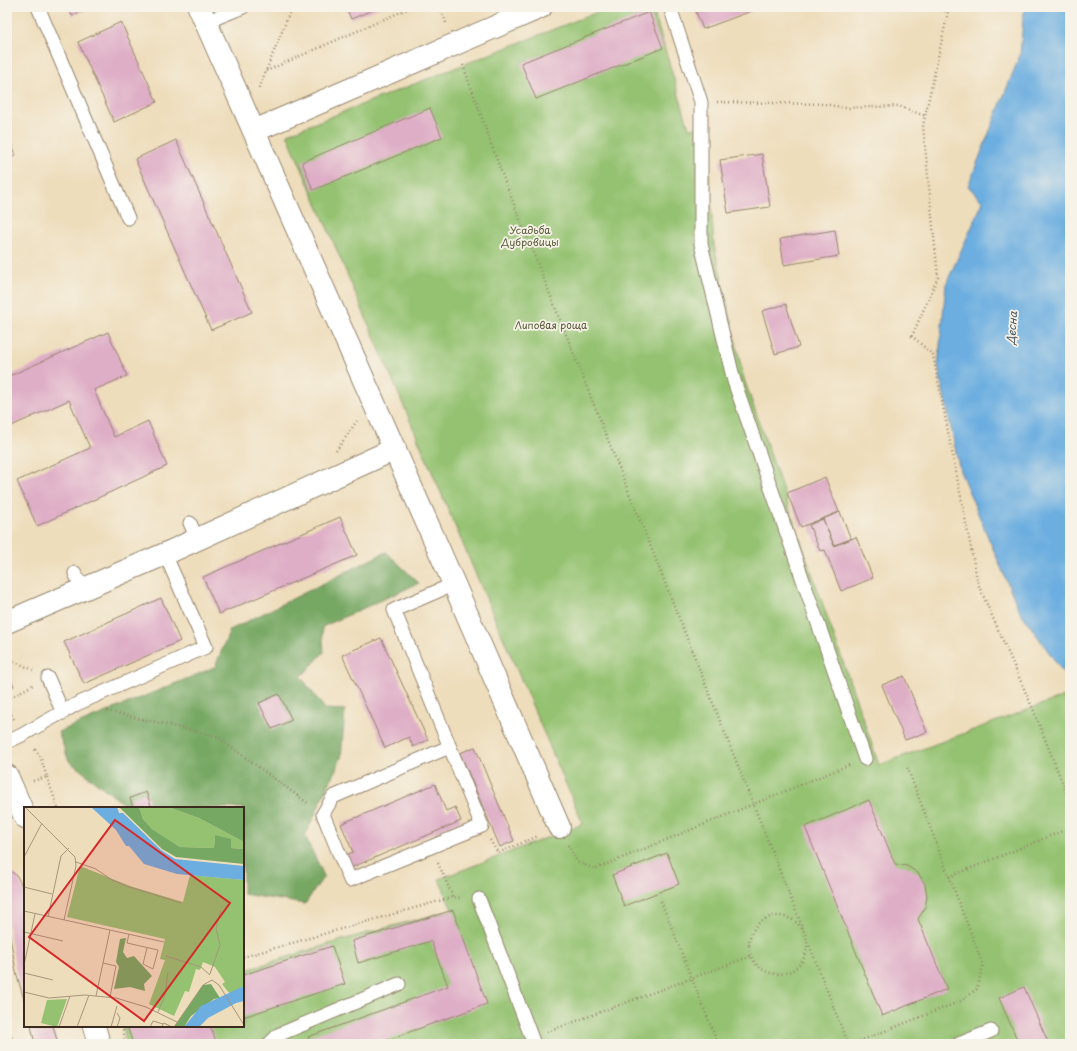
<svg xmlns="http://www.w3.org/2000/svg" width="1077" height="1051" font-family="'Playpen Sans',sans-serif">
<rect width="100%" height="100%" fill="#f7f3e8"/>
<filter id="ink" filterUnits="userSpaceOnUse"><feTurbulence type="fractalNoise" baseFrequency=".025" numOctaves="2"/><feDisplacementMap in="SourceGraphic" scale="8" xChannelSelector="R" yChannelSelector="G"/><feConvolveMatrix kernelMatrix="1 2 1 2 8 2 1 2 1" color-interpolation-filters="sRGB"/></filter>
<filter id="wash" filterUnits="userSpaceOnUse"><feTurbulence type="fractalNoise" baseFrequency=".012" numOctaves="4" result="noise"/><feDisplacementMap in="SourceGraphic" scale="16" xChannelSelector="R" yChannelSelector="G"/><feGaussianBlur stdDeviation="0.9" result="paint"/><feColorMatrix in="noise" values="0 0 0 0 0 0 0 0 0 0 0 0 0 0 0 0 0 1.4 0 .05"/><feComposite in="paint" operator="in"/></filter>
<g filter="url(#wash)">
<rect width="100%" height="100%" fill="#edb"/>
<path fill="#94c271" stroke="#687648" d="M610,7H652L689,128L710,126L708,163L714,245L744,379L879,765L1070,694V1044H126L123,1026H243V971L342,940L452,910L439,879L583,824L287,134Z"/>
<path fill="#77a863" stroke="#596940" d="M386,552L419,583L322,627L324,652L301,677L325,709L345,710L341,758L305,836L324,876L305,904L243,894V808H129L69,761L58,732L215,667L230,630Z"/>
<path fill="#6caee0" stroke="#546c7f" d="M1024,7H1070V682L1019,610L960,471L938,366L946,284L983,202L968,186L1020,55Z"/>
<g id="blocks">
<path fill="#deadc6" d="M68,7H91L72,16Z
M346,7H380L351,19Z
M694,7H756L757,9L703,29Z
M649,12L663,48L536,99L521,63Z
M121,22L157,102L114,122L78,42Z
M430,108L442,137L313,190L302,162Z
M7,134L16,155L7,159Z
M176,140L252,312L211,330L135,159Z
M762,154L770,207L728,213L720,160Z
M835,230L839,256L784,265L780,239Z
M786,304L799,347L775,354L762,311Z
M108,332L127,376L94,390L114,437L148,421L167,466L37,526L17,481L90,448L69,400L7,428V377Z
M825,477L839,512L801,527L787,493Z
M840,512L851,539L834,545L823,519Z
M340,517L357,555L219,614L203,577Z
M823,519L834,546L856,537L873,578L841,591L825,550L820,551L809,525Z
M161,598L180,641L84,684L64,642Z
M381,638L428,740L413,747L409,737L385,748L342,655Z
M7,674L14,686L7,690Z
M904,676L927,732L905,740L882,685Z
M279,694L292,720L272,729L259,703Z
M475,747L514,841L500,847L460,753Z
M435,784L446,811L455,807L461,821L348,869L343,856L353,852L341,824Z
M146,792L152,808H133L130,798Z
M869,800L895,864L907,866L918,873L925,884L927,896L925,908L918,919L947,989L882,1016L805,827Z
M667,853L679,884L624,906L612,875Z
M7,868L17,876L22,886L25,895V1003L16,972L7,919Z
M453,910L487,1004L376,1044H311L308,1037L448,986L431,941L358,963L352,941Z
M332,946L345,984L243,1017V975Z
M1024,987L1048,1042L1043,1044H1019L999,998Z
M7,1022L14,1044H7Z
M31,1026H53L58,1044H35Z
M127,1026H216L211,1028L217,1044H133Z"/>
</g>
</g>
<g filter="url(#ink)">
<use href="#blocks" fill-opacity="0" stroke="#94846c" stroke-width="1"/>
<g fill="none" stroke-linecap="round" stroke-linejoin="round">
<defs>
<path id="service" d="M38,7L128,218
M670,7L701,102V244L734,381L865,759
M206,22L243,7
M190,523L197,539
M75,573L82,589
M48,678L63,713
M7,742L22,735L77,704L206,647L165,554
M449,747L333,797L323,814L350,880L482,826L394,610L454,584
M479,899L534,1044
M269,1044L278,1035L399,984
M959,1044L991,1031"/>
<path id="minor" d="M199,7L454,584L559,827
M254,131L541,7
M7,622L165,554L395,449
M7,776L25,817
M94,1026L99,1044"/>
</defs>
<use href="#service" stroke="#94846c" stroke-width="15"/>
<use href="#minor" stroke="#94846c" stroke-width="24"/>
<path stroke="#94846c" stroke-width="2.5" stroke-dasharray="1 3" stroke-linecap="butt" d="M440,7L447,25
M929,7L948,12L923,125L938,277L912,336L933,355L978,584L1033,709L1070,802
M463,65L502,174L803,929
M266,71L412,7
M259,88L292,7
M717,102L824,104L846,108L899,106L925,116
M336,451L357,421
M7,658L33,670
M7,699L33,685
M7,708L14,719
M107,711L216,736L309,804
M47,777L58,808
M33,781L47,777L40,756L34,748
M490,840L498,853L538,836
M568,845L577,862L595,869L849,765
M438,863L453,897
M949,877L1070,828
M661,901L718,1044
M749 945a29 29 0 1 1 58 0a29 29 0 1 1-58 0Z
M808,942L848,1044
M243,957L453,897L462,898
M123,1026L125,1044
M547,1032L751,956
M852,1044L961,1001L977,989L983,965L907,767"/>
<use href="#service" stroke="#fff" stroke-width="13"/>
<use href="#minor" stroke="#fff" stroke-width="22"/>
</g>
</g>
<g text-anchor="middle" stroke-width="3.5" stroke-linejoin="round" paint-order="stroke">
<g font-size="10" fill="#565837" stroke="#f7f3e8">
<text x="530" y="234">Усадьба<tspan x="530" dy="12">Дубровицы</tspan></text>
<text x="551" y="329">Липовая роща</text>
</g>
<g font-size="11" font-style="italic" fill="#4c5862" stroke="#f7f3e8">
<text transform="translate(1012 328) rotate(-86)" y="4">Десна</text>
</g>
</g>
<g transform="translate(24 807)">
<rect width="220" height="220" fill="#edb"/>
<path d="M115,0H144L175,11L220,35V42L207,41L191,28L190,41L156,40L128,22L119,12ZM56,59L106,79L159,95L166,68L220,73V179L206,187L198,177L201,175L191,160L179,155L176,163L172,162L165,185L161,184L150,209L125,197L141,153L136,152L141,132L43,110ZM43,192L33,220L17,216L23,193Z" fill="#94c271"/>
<path d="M95,0H115L119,12L128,22L156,40L190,41L191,28L207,32V41L220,42V57L152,50L138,42ZM144,0H220V35L175,11ZM102,131L99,145L103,151L110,149L128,169L120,177L121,184L106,180L90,182L95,160L92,155L96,132ZM187,177L196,191L190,192L167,209L160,220H150L179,178Z" fill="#77a863"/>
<path d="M67,0H93L95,6H99L137,43L151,52L220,59V73L153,67L120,57L105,39H102L92,23ZM220,179V194L212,196L184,211L175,220H160L177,199Z" fill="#6caee0"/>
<path fill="none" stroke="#a6957c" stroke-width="1" d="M1,0L51,50L52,59L40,113M0,50L18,16M52,55L72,62L88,73L105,80L157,96M0,80L28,87M0,104L140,135M24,110L37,49L45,41M0,125L39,134M105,127L103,136L134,143L129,162L119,157L123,141M142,149L177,160L186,168M79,156L92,159L86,190M0,158L11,107M0,166L29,173M186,167L196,138L192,121L197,104M0,185L25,191L61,188L92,191L122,200L153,215M72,189L86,123M134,205L141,188L144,165M93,206L96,211L93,220M138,219L140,216L148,220M35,220L46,189M53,220L65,188M87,220L93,199M126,220L129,214L139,217M150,220L179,178L188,173L195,178L220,218"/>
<path fill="#d62828" fill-opacity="0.15" stroke="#d62828" stroke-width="2" d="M91,13L206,96L120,214L5,130Z"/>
<rect width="220" height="220" fill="none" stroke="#3b2a1e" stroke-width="2"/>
</g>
<rect width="1077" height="1051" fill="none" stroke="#f7f3e8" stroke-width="24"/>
</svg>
